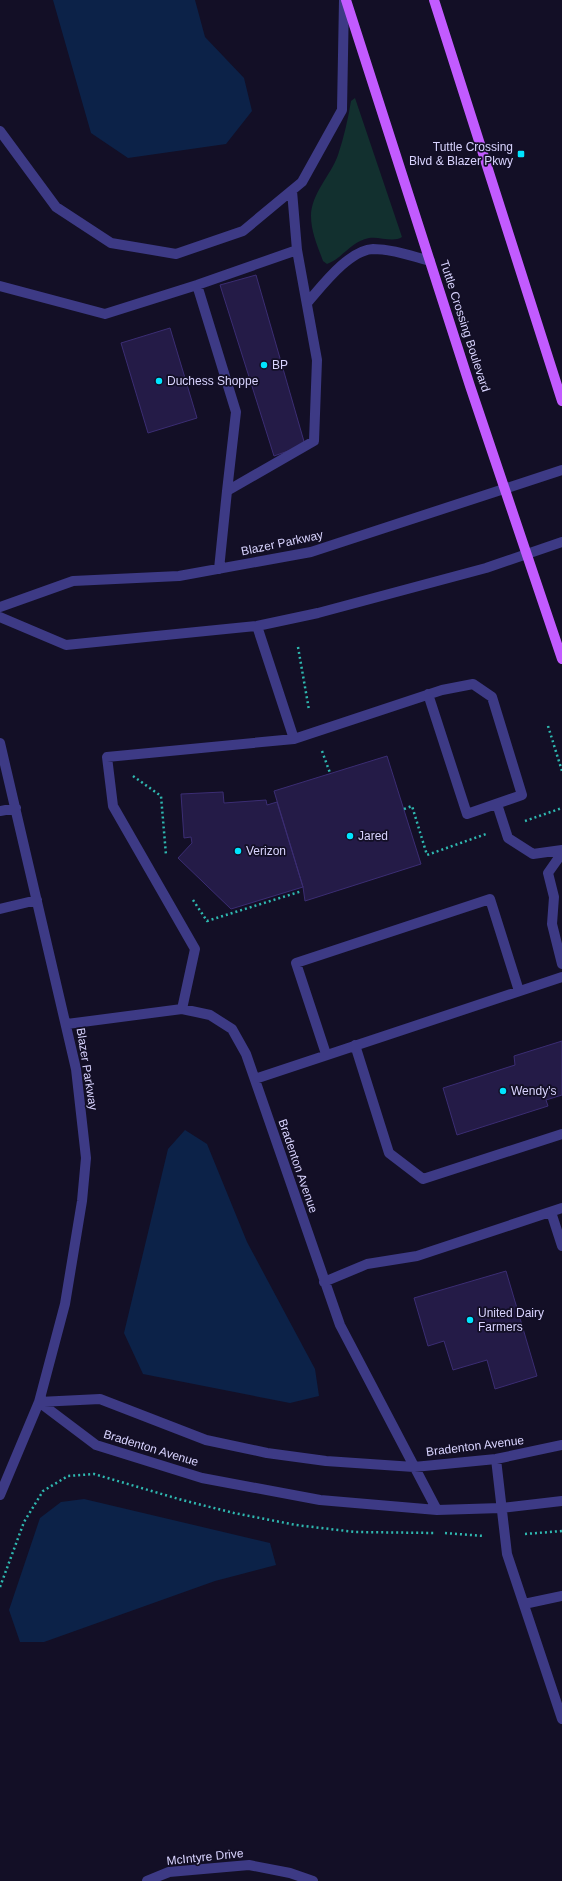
<svg xmlns="http://www.w3.org/2000/svg" width="562" height="1881" font-family="Helvetica,sans-serif">
<rect width="100%" height="100%" fill="#130f26"/>
<path fill="#12302f" d="M355,98L402,237C393,243 379,236 369,238C350,242 343,258 327,264L323,261C318,247 311,232 311,216C311,194 331,175 338,155C344,137 348,119 351,101Z"/>
<path fill="#0c2248" d="M53,0H195L205,37L244,78L252,111L226,144L128,158L91,133Z
M185,1130L207,1144L247,1242L315,1369L319,1396L290,1403L143,1374L124,1333L168,1149Z
M84,1499L270,1543L276,1565L215,1581L44,1642H20L9,1610L40,1518L61,1502Z"/>
<path fill="#241b47" stroke="#3b2d73" d="M256,275L305,445L274,456L220,285Z
M170,328L197,418L148,433L121,343Z
M387,756L421,864L305,901L303,887L274,791Z
M223,792L224,803L266,800L267,805L277,802L303,887L231,909L178,858L192,843L191,837L184,838L181,794Z
M562,1041V1095L546,1100L548,1106L457,1135L443,1088L515,1065L514,1056Z
M506,1271L537,1376L495,1389L487,1360L453,1370L444,1341L428,1346L414,1298Z"/>
<g fill="none" stroke-linecap="round" stroke-linejoin="round">
<path stroke="#2fb8b0" stroke-width="2.5" stroke-dasharray="2 3" stroke-linecap="butt" d="M298,647L309,710
M548,726L562,771
M322,751L330,773
M133,776L161,796L166,855
M404,809L412,806L427,855L486,834
M525,821L562,808
M193,900L207,921L302,891
M445,1533L484,1536
M525,1534L562,1531
M0,1587L24,1522L43,1491L68,1476L94,1474L182,1500L234,1513L296,1525L355,1532L434,1533"/>
<path stroke="#3d3a85" stroke-width="10" d="M0,131L56,207L111,243L176,254L243,231L302,182L342,110L344,0
M197,285L236,412L227,491
M0,286L105,314L197,285L297,250
M307,303C322,286 349,250 373,249C393,249 411,256 430,261
M219,569L227,491L314,441L317,360L297,250L292,191
M0,607L73,581L179,576L311,552L562,470
M0,617L66,645L257,626L318,613L486,568L562,542
M257,626L294,739
M0,743L76,1069L86,1158L82,1201L65,1304L39,1402L0,1495
M497,804L508,838L533,854L562,850
M0,811L16,808
M562,853L548,873L554,897L552,924L562,964
M0,909L37,900
M182,1009L195,949L113,806L107,757L294,739L442,690L473,684L492,697L522,795L467,814L428,694
M67,1024L182,1009L210,1015L232,1029L246,1054L340,1325L437,1510
M355,1045L389,1153L423,1179L562,1134
M326,1054L296,963L490,899L519,991
M255,1079L562,977
M551,1212L562,1246
M324,1282L367,1264L417,1256L562,1208
M39,1402L96,1445L202,1478L320,1500L437,1510L501,1508L562,1501
M39,1402L100,1399L206,1440L267,1453L326,1461L414,1467L496,1459L562,1445
M496,1459L507,1554L562,1719
M524,1604L562,1596
M147,1881L169,1872L249,1865L290,1873L313,1881"/>
<path stroke="#c25bff" stroke-width="10" d="M346,0L470,386L562,659
M434,0L562,401"/>
</g>
<g fill="#00e5ff" stroke="#130f26" stroke-width="1.5">
<rect x="517" y="150" width="8" height="8" rx="2"/>
<circle cx="264" cy="365" r="4"/>
<circle cx="159" cy="381" r="4"/>
<circle cx="350" cy="836" r="4"/>
<circle cx="238" cy="851" r="4"/>
<circle cx="503" cy="1091" r="4"/>
<circle cx="470" cy="1320" r="4"/>
</g>
<g text-anchor="middle" stroke-width="3.5" stroke-linejoin="round" paint-order="stroke">
<g font-size="12" fill="#d9d4ff" stroke="#130f26" text-anchor="start">
<text x="513" y="151" text-anchor="end">Tuttle Crossing<tspan x="513" dy="14">Blvd &amp; Blazer Pkwy</tspan></text>
<text x="272" y="369">BP</text>
<text x="167" y="385">Duchess Shoppe</text>
<text x="358" y="840">Jared</text>
<text x="246" y="855">Verizon</text>
<text x="511" y="1095">Wendy's</text>
<text x="478" y="1317">United Dairy<tspan x="478" dy="14">Farmers</tspan></text>
</g>
<g font-size="12" fill="#d9d4ff" stroke="#130f26">
<text transform="translate(465 326) rotate(72)" y="4">Tuttle Crossing Boulevard</text>
<text transform="translate(282 543) rotate(-12)" y="4">Blazer Parkway</text>
<text transform="translate(87 1069) rotate(81)" y="4">Blazer Parkway</text>
<text transform="translate(298 1166) rotate(71)" y="4">Bradenton Avenue</text>
<text transform="translate(475 1446) rotate(-7)" y="4">Bradenton Avenue</text>
<text transform="translate(151 1448) rotate(17)" y="4">Bradenton Avenue</text>
<text transform="translate(205 1857) rotate(-6)" y="4">McIntyre Drive</text>
</g>
</g>
</svg>
